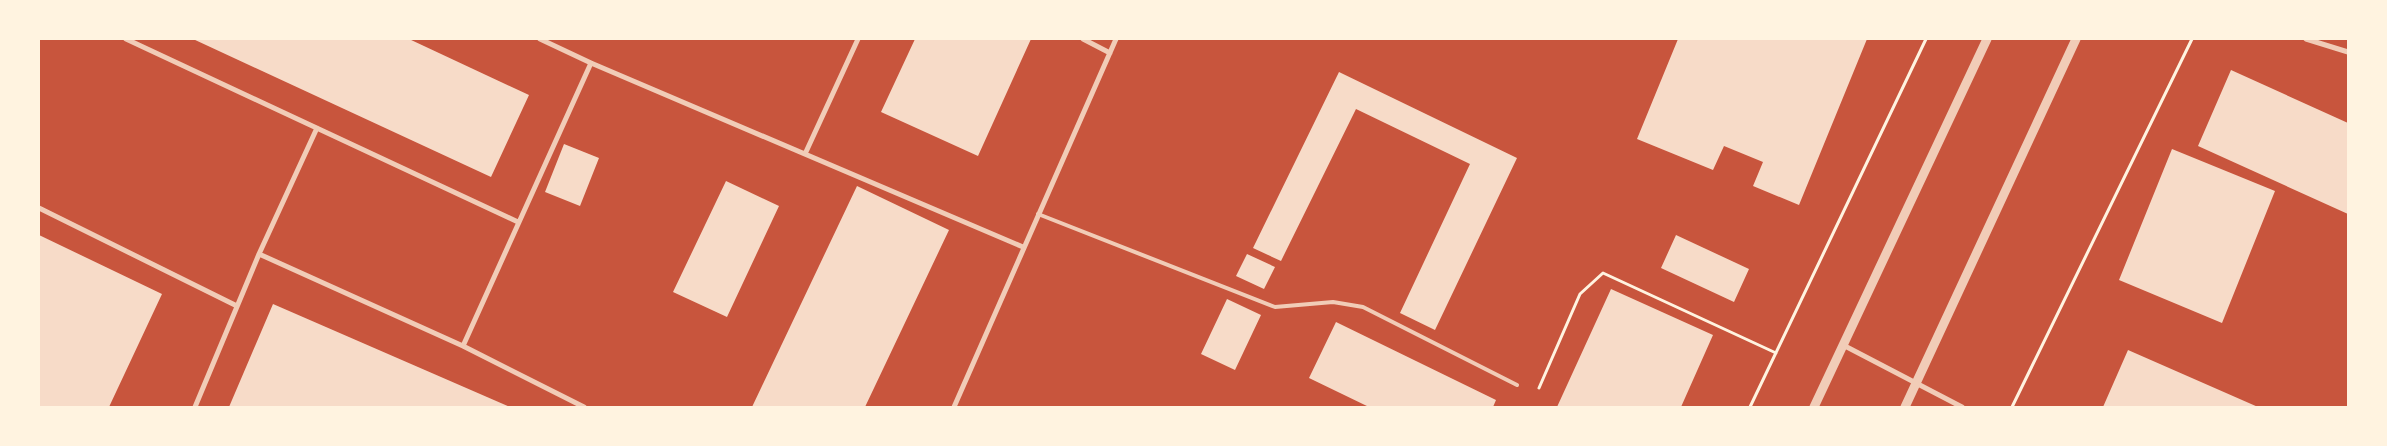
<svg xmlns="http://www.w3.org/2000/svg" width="2387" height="446" font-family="Rubik,sans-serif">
<rect width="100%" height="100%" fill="#c8553d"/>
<path fill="#f7dbc8" d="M193,39H409L529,95L491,177Z
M915,39H1031L978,156L881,112Z
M1678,39H1867L1799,205L1753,186L1763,162L1724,146L1713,170L1637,139Z
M2231,70L2348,123V214L2198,146Z
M1339,72L1517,158L1435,330L1400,313L1470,164L1356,109L1281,261L1253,248Z
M564,144L599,158L580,206L545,192Z
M2172,149L2275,191L2222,323L2119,280Z
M726,181L779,206L727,317L673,292Z
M857,186L949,230L865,407H752Z
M39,235L162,294L109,407H39Z
M1676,235L1749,269L1734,302L1661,268Z
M1247,254L1275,267L1264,289L1236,276Z
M1611,289L1713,335L1681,407H1557Z
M1227,299L1261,315L1235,370L1201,354Z
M273,304L510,407H229Z
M1336,322L1496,400L1493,407H1369L1309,378Z
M2128,350L2258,407H2103Z"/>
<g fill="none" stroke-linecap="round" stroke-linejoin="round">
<path stroke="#fff3e0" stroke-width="3" d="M1539,388L1580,294L1603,273L1776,353
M1750,407L1926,39
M2012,407L2192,39"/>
<path stroke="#f1ccb7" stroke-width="4" d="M1038,214L1275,307L1333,302L1363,307L1517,385"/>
<path stroke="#f1ccb7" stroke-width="5" d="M126,39L518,222
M540,39L591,63
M1083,39L1110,53
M2306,39L2348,52
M805,154L858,39
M39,208L237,306
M259,254L317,128
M1843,345L1962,407
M463,346L584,407
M195,407L259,254L463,346L591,63L1023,247
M954,407L1116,39"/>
<path stroke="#f1ccb7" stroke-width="9" d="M1814,407L1987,39
M1905,407L2076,39"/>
</g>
<rect width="2387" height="446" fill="none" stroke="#fff3e0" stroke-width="80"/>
</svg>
